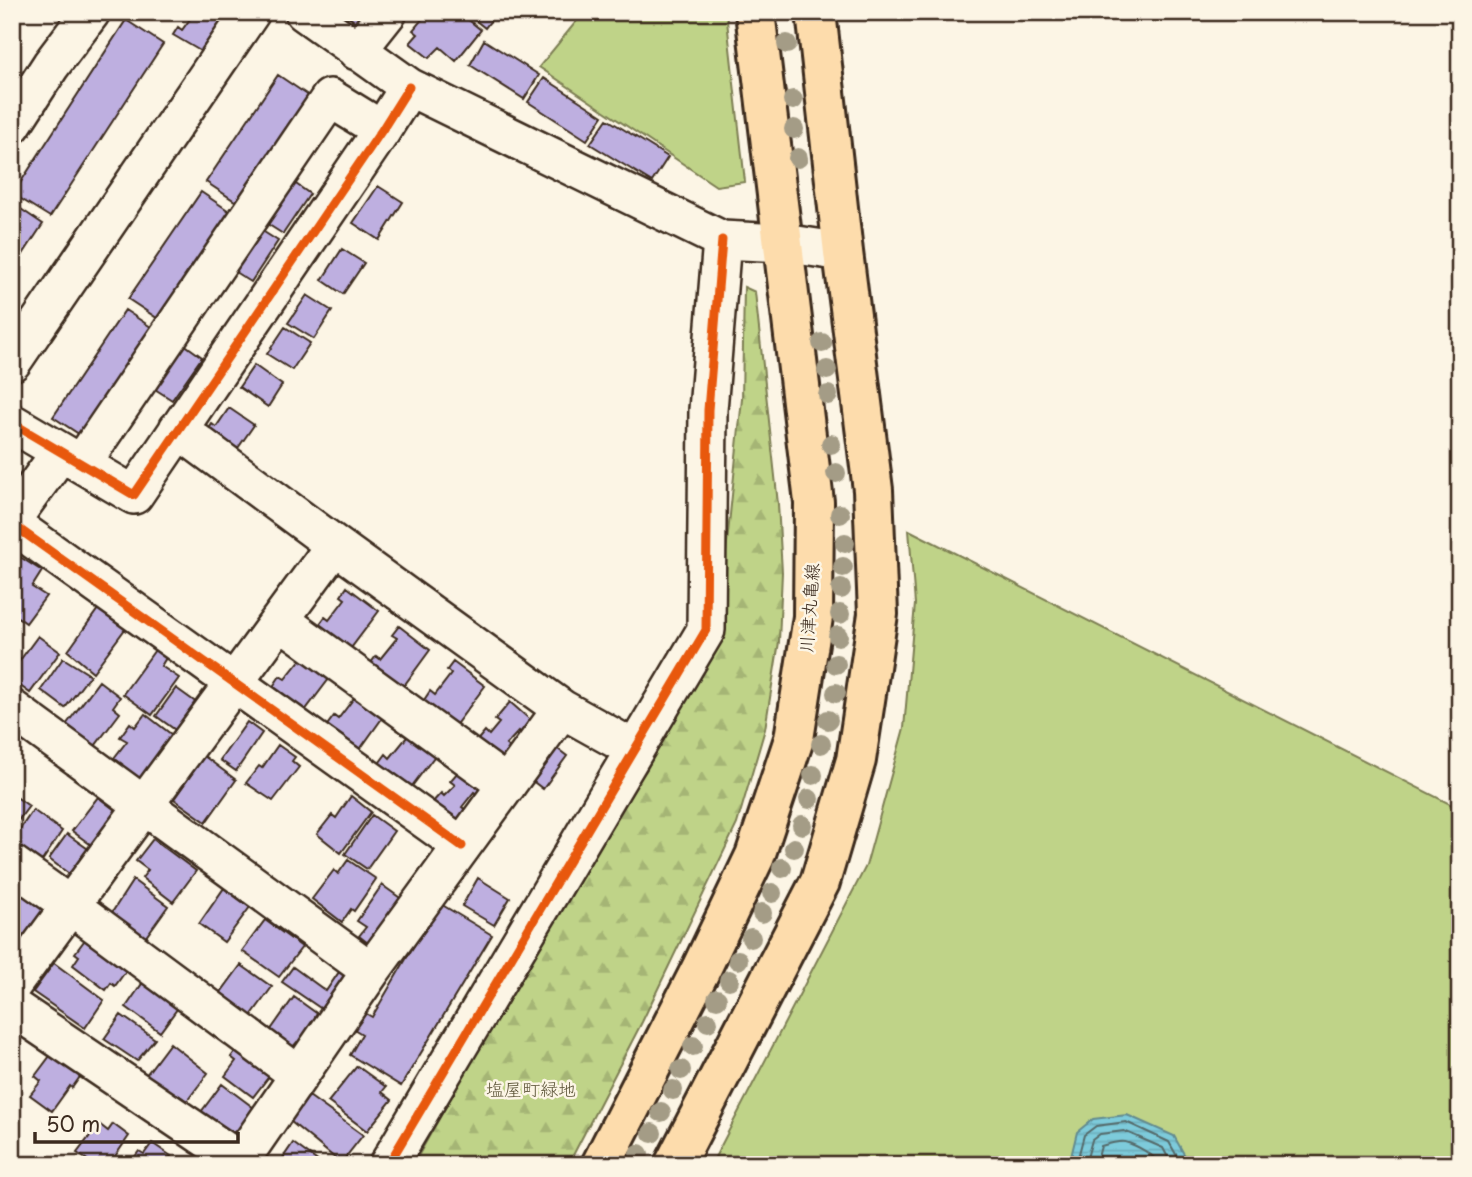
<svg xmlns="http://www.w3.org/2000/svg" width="1472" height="1177" font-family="'Playpen Sans','Klee One',sans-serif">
<defs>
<pattern id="forest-firs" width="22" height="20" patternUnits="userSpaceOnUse" patternTransform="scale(1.75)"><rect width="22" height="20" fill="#bfd388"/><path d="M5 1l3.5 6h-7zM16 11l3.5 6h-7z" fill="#a5b575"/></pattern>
<pattern id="water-rules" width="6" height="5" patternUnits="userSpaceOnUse" patternTransform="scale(1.75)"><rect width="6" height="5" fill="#7dcbdb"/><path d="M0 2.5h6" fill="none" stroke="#6daebc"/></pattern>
</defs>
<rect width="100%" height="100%" fill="#fcf5e5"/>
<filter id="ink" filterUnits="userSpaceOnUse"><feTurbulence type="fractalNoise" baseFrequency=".0143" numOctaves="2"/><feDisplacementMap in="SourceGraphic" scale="14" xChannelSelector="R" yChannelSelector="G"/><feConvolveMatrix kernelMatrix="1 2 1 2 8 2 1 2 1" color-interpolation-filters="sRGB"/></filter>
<g filter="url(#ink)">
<path fill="#bfd388" stroke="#7d7e53" stroke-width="2" d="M584,12H726L745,182L716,186L539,67Z
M909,530L1460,809V1165H711L866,866L904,728L915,604Z"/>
<path fill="url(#forest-firs)" stroke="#7d7e53" stroke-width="2" d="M744,287L755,292L778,504L782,572L779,642L765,729L737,824L642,1022L568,1165H413L590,850L647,769L700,666L721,601L742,399Z"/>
<path fill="url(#water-rules)" stroke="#638b8f" stroke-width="2" d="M1127,1115L1174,1136L1190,1165H1069L1077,1132L1093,1119Z"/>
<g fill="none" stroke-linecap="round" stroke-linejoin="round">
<path stroke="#556a6a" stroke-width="2" d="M1076,1165L1084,1135L1096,1126L1126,1122L1169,1142L1182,1165
M1085,1165L1092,1140L1100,1134L1124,1131L1163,1148L1172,1165
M1096,1165L1101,1146C1108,1144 1118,1141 1125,1142C1136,1145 1155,1155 1160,1165"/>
</g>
<path fill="#beafe0" stroke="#3b2a1e" stroke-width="2" d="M195,12L227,13L202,52L173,35L178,27L182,30Z
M343,12H369L359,25Z
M428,12H459L481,30L456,61L440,47L429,58L410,43L418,34L413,30Z
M465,12H497L485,28Z
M126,20L163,44L50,217L13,194Z
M484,40L539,75L524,99L470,65Z
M278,75L312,98L241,205L206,182Z
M544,78L603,116L587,140L528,102Z
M607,119L668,157L652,182L590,144Z
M286,177L310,194L283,234L258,218Z
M378,186L403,202L379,240L353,223Z
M201,192L235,215L163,322L128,299Z
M12,203L43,224L12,271Z
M253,225L278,241L251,282L227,267Z
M342,249L364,263L343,294L322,280Z
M307,295L332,311L314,339L288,323Z
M125,310L160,333L88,440L53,417Z
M285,327L310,343L292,370L267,354Z
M177,339L202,357L172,400L147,384Z
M254,365L282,385L268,407L239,387Z
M229,408L254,425L229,461L204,437L212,424L216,427Z
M12,552L42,571L32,587L46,596L26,623L12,613Z
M347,587L379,611L348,652L316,629L325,617L329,620L345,599L341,596Z
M103,602L131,621L93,672L68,651Z
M399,626L430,650L400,691L368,667L376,656L380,659L397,638L392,635Z
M38,636L60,652L30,693L12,680V671Z
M160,643L171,650L161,666L179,678L152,715L123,694Z
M303,646L335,671L304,712L272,688L280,676L285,679L301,659L297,655Z
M63,658L90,675L65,708L41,690Z
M453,662L485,686L454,727L422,703L430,691L435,695L451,674L447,670Z
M99,681L120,697L113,707L120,713L95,746L66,725Z
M357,686L388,710L358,752L325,728L334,716L338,719L354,698L350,695Z
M176,688L201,706L181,734L156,716Z
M510,702L536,725L526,737L519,731L506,745L515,752L502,767L475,743L485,731L489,735L499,723L495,720Z
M145,714L176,738L143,784L116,772L122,764L114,758L127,741L120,737L130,723L135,727Z
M247,722L262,733L236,771L220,760Z
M409,725L440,749L409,790L377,766L386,754L390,758L407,737L402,734Z
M550,743L567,756L543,789L526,776Z
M278,745L295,757L292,761L299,767L273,801L246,783L259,766L262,768Z
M204,756L236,780L206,822L174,799Z
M465,764L492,787L481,798L474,792L462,807L471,814L458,828L431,804L441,793L444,796L455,785L450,781Z
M12,794L29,806L12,829Z
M351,796L371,812L341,853L317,834L332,815L336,818Z
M98,797L115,810L116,825L94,847L72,831Z
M33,810L62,831L42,861L12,841Z
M372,815L394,831L367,869L345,854Z
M67,834L91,851L72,876L49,859Z
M153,839L196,871L173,902L142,878L148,870L136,861Z
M348,860L376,879L354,911L351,909L342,922L312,899L334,870L338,874Z
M478,878L510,898L494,925L462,906Z
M133,880L168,906L145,938L111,914Z
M382,885L410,905L377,950L359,936L366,927L357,921Z
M27,888L47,902L49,916L29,942L12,930V908Z
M224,888L250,907L224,942L199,924Z
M439,903L492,935L401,1086L350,1055L362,1034L349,1026L360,1010L372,1017Z
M265,920L302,947L279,977L242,951Z
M90,933L128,968L115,986L111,983L106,990L73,965L79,956L75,953Z
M12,934L23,942L12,970Z
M54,963L104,1000L85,1028L33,992Z
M241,965L272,987L251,1016L219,995Z
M293,967L326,991L339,972L346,977L329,1014L282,982Z
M148,975L183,1001L160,1032L126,1007Z
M294,997L326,1020L305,1048L297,1042L292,1048L270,1031Z
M121,1015L155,1039L137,1061L104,1039Z
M243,1041L277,1066L253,1097L225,1076L236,1061L231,1057Z
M170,1043L208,1073L187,1101L177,1094L174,1097L143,1079Z
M53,1052L82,1074L72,1088L70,1086L52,1111L30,1095L41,1081L35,1076Z
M357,1066L386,1087L382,1092L392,1100L367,1131L328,1102Z
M222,1084L258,1111L241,1135L234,1131L228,1140L198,1116Z
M309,1096L363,1135L341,1163L290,1121Z
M99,1124L108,1131L113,1124L129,1136L109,1165H95L77,1153Z
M152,1143L171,1156L165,1165H129L139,1151L144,1154Z
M293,1143L323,1165H278Z"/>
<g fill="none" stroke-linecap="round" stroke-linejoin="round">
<defs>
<path id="minor" d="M304,12L409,87L722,240L784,243L843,252
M357,51L388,12
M12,125L51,65L91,12
M12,362L251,12
M12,423L134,495L382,130L409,87
M178,429L335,545L562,709L634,749
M82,463L330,98L382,130
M12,519L61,452
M12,524L462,846
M280,620L507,785
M12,709L371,971
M12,864L71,906L299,1075
M12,985L335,545
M12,1007L240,1161L371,971L562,709
M388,1165L706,630L708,410L722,240"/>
<path id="major" d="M601,1165L701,969L755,856L794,739L813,617L814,502L755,12
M674,1165L820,882L856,760L878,614L873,490L843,252L816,12"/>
</defs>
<use href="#minor" stroke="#3b2a1e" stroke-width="42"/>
<use href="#major" stroke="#3b2a1e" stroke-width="44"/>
<use href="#minor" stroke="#fcf5e5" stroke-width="37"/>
<use href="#major" stroke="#fddcac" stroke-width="38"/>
<defs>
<path id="cycleway" d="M12,423L134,495L382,130L409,87
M12,524L462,846
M388,1165L706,630L708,410L722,240"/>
</defs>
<use href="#cycleway" stroke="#fcf5e5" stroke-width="13"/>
<use href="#cycleway" stroke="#e8590c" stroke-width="9"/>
</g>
<g fill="#a49c86">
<circle cx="787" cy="44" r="10"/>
<circle cx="793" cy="100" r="10"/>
<circle cx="794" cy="129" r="10"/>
<circle cx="798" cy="158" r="10"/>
<circle cx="822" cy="343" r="10"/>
<circle cx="827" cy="370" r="10"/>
<circle cx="828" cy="395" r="10"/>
<circle cx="831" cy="444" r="10"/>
<circle cx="836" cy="473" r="10"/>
<circle cx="840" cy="514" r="10"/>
<circle cx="845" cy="543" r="10"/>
<circle cx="843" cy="567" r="10"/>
<circle cx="841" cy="589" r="10"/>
<circle cx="840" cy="614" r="10"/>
<circle cx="838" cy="636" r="10"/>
<circle cx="836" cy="664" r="10"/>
<circle cx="836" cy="693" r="10"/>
<circle cx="828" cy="720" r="10"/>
<circle cx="821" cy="744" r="10"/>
<circle cx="813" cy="775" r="10"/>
<circle cx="809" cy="799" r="10"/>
<circle cx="802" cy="825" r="10"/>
<circle cx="794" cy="848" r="10"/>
<circle cx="782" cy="868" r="10"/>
<circle cx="772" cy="893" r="10"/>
<circle cx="762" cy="913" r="10"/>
<circle cx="751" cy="938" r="10"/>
<circle cx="738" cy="960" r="10"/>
<circle cx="729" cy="980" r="10"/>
<circle cx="717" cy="999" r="10"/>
<circle cx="708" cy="1022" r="10"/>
<circle cx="693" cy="1046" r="10"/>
<circle cx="681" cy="1070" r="10"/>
<circle cx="673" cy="1090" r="10"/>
<circle cx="661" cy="1112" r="10"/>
<circle cx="652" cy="1133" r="10"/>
<circle cx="639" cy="1154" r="10"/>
</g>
</g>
<g text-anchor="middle" stroke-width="5" stroke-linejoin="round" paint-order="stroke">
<g font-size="18" fill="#3b2a1e" stroke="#fcf5e5">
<text transform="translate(810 608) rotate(-86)" y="6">川津丸亀線</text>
</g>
<g font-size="18" fill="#5c5438" stroke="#fcf5e5">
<text x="531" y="1096">塩屋町緑地</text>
</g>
</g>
<rect width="1472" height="1177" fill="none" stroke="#fcf5e5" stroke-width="42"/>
<rect x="21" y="21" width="1430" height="1135" fill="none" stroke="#3b2a1e" stroke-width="2.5" filter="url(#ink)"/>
<path d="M35 1132v10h203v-10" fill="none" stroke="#3b2a1e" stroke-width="3.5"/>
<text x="46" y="1132" font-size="21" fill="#3b2a1e" stroke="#fcf5e5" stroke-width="5" paint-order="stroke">50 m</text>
</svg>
